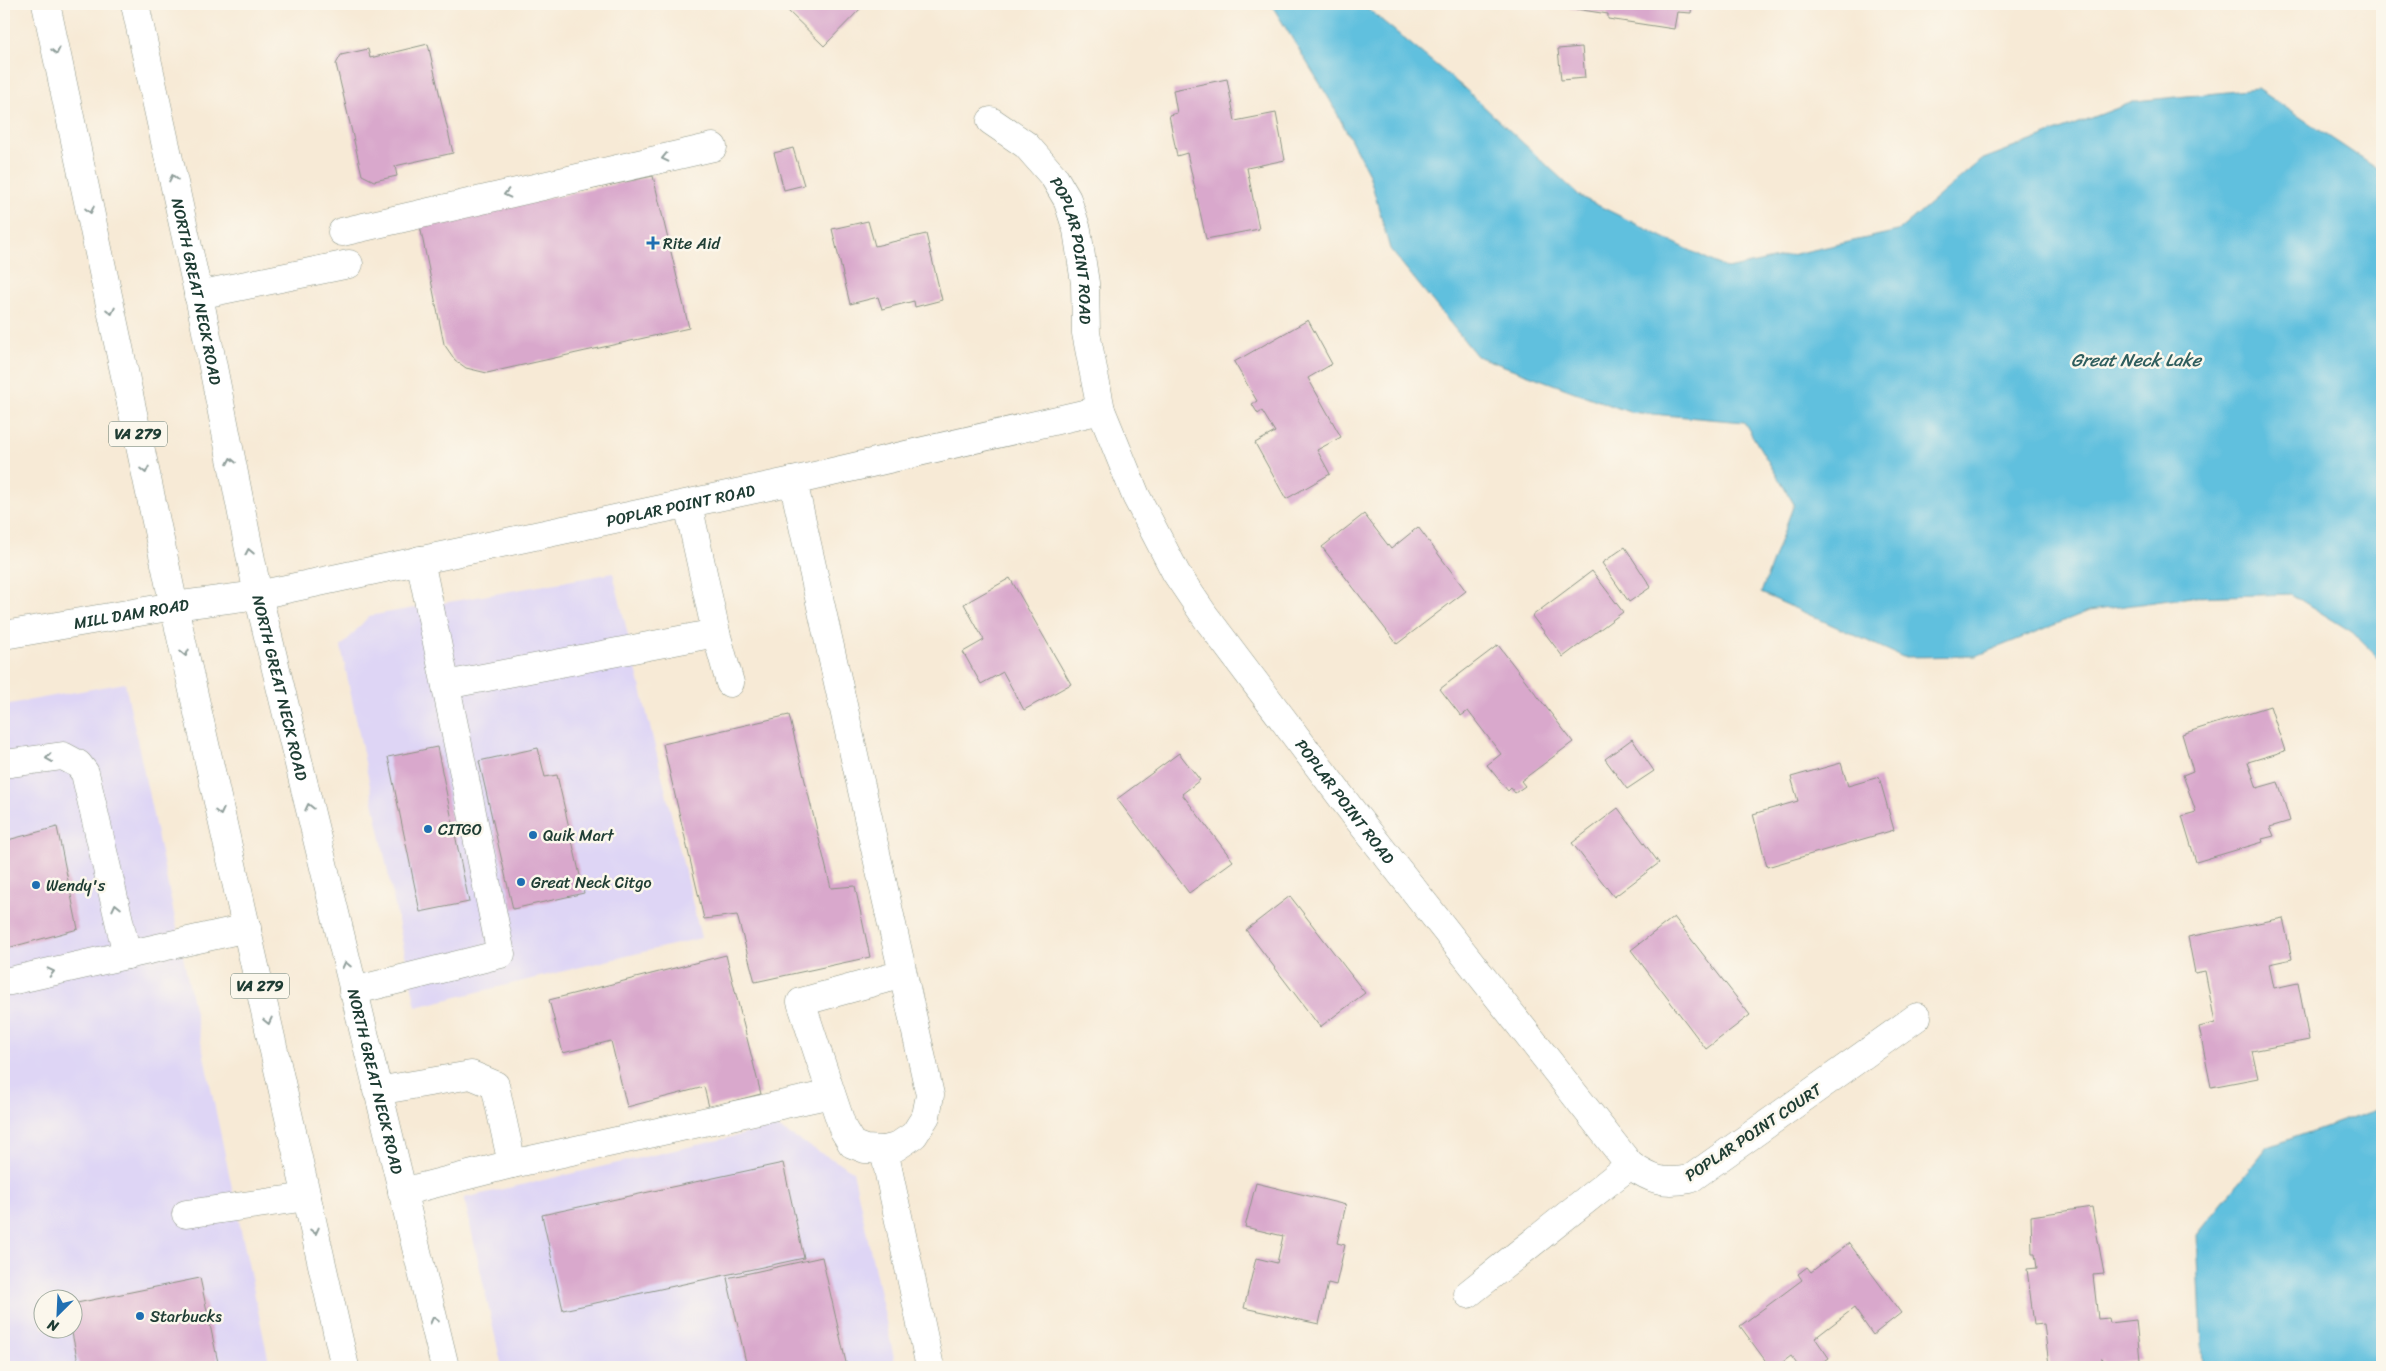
<svg xmlns="http://www.w3.org/2000/svg" width="2386" height="1371" font-family="Sriracha,sans-serif">
<rect width="100%" height="100%" fill="#fbf7ec"/>
<filter id="ink" filterUnits="userSpaceOnUse"><feTurbulence type="fractalNoise" baseFrequency=".02" numOctaves="2"/><feDisplacementMap in="SourceGraphic" scale="10" xChannelSelector="R" yChannelSelector="G"/><feConvolveMatrix kernelMatrix="1 2 1 2 8 2 1 2 1" color-interpolation-filters="sRGB"/></filter>
<filter id="wash" filterUnits="userSpaceOnUse"><feTurbulence type="fractalNoise" baseFrequency=".0096" numOctaves="4" result="noise"/><feDisplacementMap in="SourceGraphic" scale="20" xChannelSelector="R" yChannelSelector="G"/><feGaussianBlur stdDeviation="1.12" result="paint"/><feColorMatrix in="noise" values="0 0 0 0 0 0 0 0 0 0 0 0 0 0 0 0 0 1.4 0 .05"/><feComposite in="paint" operator="in"/></filter>
<g filter="url(#wash)">
<rect width="100%" height="100%" fill="#f7ead6"/>
<path fill="#ded5f5" fill-rule="evenodd" d="M613,573L701,938L416,1007L341,647L369,616Z
M125,683L270,1367H4V705ZM42,1298H72V1328H42Z
M776,1127L853,1171L896,1367H502L464,1198Z"/>
<path fill="#60c0de" stroke="#407e89" d="M1271,4H1362L1464,88L1581,197L1728,269L1898,231L1981,160L2136,101L2258,89L2382,172V662L2352,632L2291,594L2191,597L2089,611L1976,656L1903,657L1761,593L1794,504L1744,422L1629,412L1477,356L1390,249L1369,174L1330,100Z
M2382,1107V1367H2203L2197,1235L2267,1147Z"/>
<g id="blocks">
<path fill="#d9a8cc" d="M789,4H865L824,46L785,8Z
M1570,4H1692L1691,13L1677,12L1674,29L1608,19V14L1569,8Z
M428,44L453,153L395,166L397,176L374,181L362,175L336,64L341,55L368,49L370,58Z
M1582,47L1585,78L1561,80L1558,49Z
M1227,79L1235,121L1276,113L1285,160L1247,168L1259,229L1206,239L1187,153L1177,156L1169,115L1177,113L1173,90Z
M793,148L804,185L784,190L774,153Z
M653,176L689,328L487,373L466,368L455,360L444,344L420,226Z
M868,221L875,246L926,234L942,300L915,307L914,301L882,309L878,297L850,304L832,229Z
M1308,320L1332,364L1308,378L1341,437L1317,450L1330,474L1286,499L1255,443L1275,432L1262,411L1258,414L1252,404L1257,401L1234,362Z
M1364,514L1391,549L1418,527L1466,591L1397,644L1322,547Z
M1625,547L1651,587L1629,602L1602,563Z
M1592,571L1623,612L1563,657L1532,616Z
M1010,578L1071,684L1024,710L1003,672L981,684L963,652L984,640L964,604Z
M1498,645L1573,742L1521,781L1525,786L1515,793L1511,788L1508,791L1487,765L1501,754L1468,711L1461,716L1440,689Z
M2270,706L2285,751L2248,762L2257,788L2278,782L2290,821L2270,827L2274,836L2262,839L2263,842L2196,862L2182,816L2196,812L2183,775L2193,771L2182,734Z
M789,715L831,888L855,886L870,957L755,982L737,915L704,919L663,744Z
M1632,739L1654,771L1627,789L1605,759Z
M437,747L469,902L420,912L388,757Z
M538,748L545,777L557,775L584,893L513,909L479,761Z
M1179,753L1200,780L1182,794L1233,861L1189,893L1117,799Z
M1841,763L1848,786L1879,777L1894,830L1767,867L1753,814L1798,801L1791,777Z
M1618,808L1659,863L1614,897L1572,843Z
M57,827L78,929L4,949V841Z
M1290,896L1365,993L1320,1027L1246,930Z
M1674,917L1750,1015L1706,1049L1631,950Z
M2283,918L2292,959L2269,964L2274,988L2298,983L2309,1040L2252,1051L2258,1078L2211,1087L2199,1027L2215,1023L2205,971L2195,973L2188,937Z
M726,955L761,1094L709,1107L704,1087L627,1107L611,1041L563,1053L549,1000Z
M783,1163L804,1258L563,1310L542,1215Z
M1256,1183L1346,1205L1337,1243L1345,1245L1336,1285L1328,1283L1319,1324L1244,1308L1256,1258L1277,1263L1283,1236L1245,1227Z
M2092,1207L2104,1274L2093,1275L2098,1319L2109,1318L2110,1323L2136,1320L2140,1360L2105,1364L2102,1358L2103,1367H2064L2063,1363L2049,1365L2044,1324L2034,1325L2027,1269L2037,1268L2035,1254H2032L2031,1216Z
M1849,1243L1901,1313L1873,1335L1854,1308L1815,1338L1829,1358L1816,1367H1799L1791,1356L1776,1367H1770L1740,1326L1802,1280L1798,1274L1807,1267L1811,1272Z
M822,1257L847,1367H747L727,1278Z
M200,1278L219,1367H79L71,1328L72,1304Z"/>
</g>
</g>
<g filter="url(#ink)">
<use href="#blocks" fill-opacity="0" stroke="#8b9485" stroke-width="1"/>
<g fill="none" stroke-linecap="round" stroke-linejoin="round">
<defs>
<g id="minor">
<path id="s1" d="M991,121L1026,145L1054,177L1067,199L1077,230L1085,283L1086,333L1101,410L1136,496L1176,573L1205,616L1358,819L1630,1165C1652,1180 1663,1184 1690,1179L1917,1017"/>
<path d="M342,232L713,147"/>
<path d="M198,295L349,264"/>
<path d="M793,481L930,1095L926,1116L914,1135L896,1147L884,1150L865,1149L852,1144L843,1129L801,1002L903,974"/>
<path d="M688,504L716,633L730,683"/>
<path id="s2" d="M4,635L174,606L258,595L793,481L1101,410"/>
<path d="M446,685L716,633"/>
<path d="M4,764L63,756L78,764L85,773L127,955"/>
<path d="M4,981H10L247,928"/>
<path d="M353,991L501,954L420,560"/>
<path d="M377,1091L471,1075L495,1085L512,1164L402,1192"/>
<path d="M884,1150L930,1367"/>
<path d="M512,1164L831,1094"/>
<path d="M186,1214L307,1197"/>
<path d="M1468,1294L1630,1165"/>
</g>
<g id="major">
<path d="M46,4L174,606L345,1367"/>
<path id="s3" d="M135,4L202,311L258,595L445,1367"/>
</g>
</defs>
<use href="#minor" stroke="#8b9485" stroke-width="29"/>
<use href="#major" stroke="#8b9485" stroke-width="29"/>
<use href="#minor" stroke="#fff" stroke-width="28"/>
<use href="#major" stroke="#fff" stroke-width="28"/>
</g>
<defs><path id="oneway-chevron" d="M-2-3.5L2.5 0L-2 3.5" fill="none" stroke-width="1.6" stroke-linecap="round" stroke-linejoin="round" transform="scale(1.25)"/></defs>
<g stroke="#8f9e9a">
<use href="#oneway-chevron" transform="translate(56 51) rotate(78)"/>
<use href="#oneway-chevron" transform="translate(665 158) rotate(167)"/>
<use href="#oneway-chevron" transform="translate(173 178) rotate(-102)"/>
<use href="#oneway-chevron" transform="translate(507 194) rotate(167)"/>
<use href="#oneway-chevron" transform="translate(90 210) rotate(78)"/>
<use href="#oneway-chevron" transform="translate(111 311) rotate(78)"/>
<use href="#oneway-chevron" transform="translate(231 461) rotate(-101)"/>
<use href="#oneway-chevron" transform="translate(145 470) rotate(78)"/>
<use href="#oneway-chevron" transform="translate(249 552) rotate(-101)"/>
<use href="#oneway-chevron" transform="translate(185 653) rotate(77)"/>
<use href="#oneway-chevron" transform="translate(49 758) rotate(171)"/>
<use href="#oneway-chevron" transform="translate(309 807) rotate(-103)"/>
<use href="#oneway-chevron" transform="translate(220 812) rotate(77)"/>
<use href="#oneway-chevron" transform="translate(116 907) rotate(-103)"/>
<use href="#oneway-chevron" transform="translate(346 965) rotate(-103)"/>
<use href="#oneway-chevron" transform="translate(51 972) rotate(-13)"/>
<use href="#oneway-chevron" transform="translate(268 1021) rotate(77)"/>
<use href="#oneway-chevron" transform="translate(315 1231) rotate(77)"/>
<use href="#oneway-chevron" transform="translate(434 1320) rotate(-104)"/>
</g>
</g>
<g fill="#1f6fb2" stroke="#fbf7ec" stroke-width="2">
<path d="M650.5 235.5h5v5h5v5h-5v5h-5v-5h-5v-5h5z"/>
<circle cx="428" cy="829" r="5"/>
<circle cx="533" cy="835" r="5"/>
<circle cx="521" cy="882" r="5"/>
<circle cx="36" cy="885" r="5"/>
<circle cx="140" cy="1316" r="5"/>
</g>
<g text-anchor="middle" stroke-width="5" stroke-linejoin="round" paint-order="stroke">
<g fill="#fbf7ec" stroke="#61756b" stroke-width="1">
<rect x="109" y="421.5" width="58" height="25" rx="4"/>
<rect x="231" y="973.5" width="58" height="25" rx="4"/>
</g>
<g font-size="15" font-weight="bold" fill="#1f3d34">
<text x="138" y="439">VA 279</text>
<text x="260" y="991">VA 279</text>
</g>
<g font-size="16" fill="#1f3d34" stroke="#fbf7ec" text-anchor="start">
<text x="663" y="249">Rite Aid</text>
<text x="438" y="835">CITGO</text>
<text x="543" y="841">Quik Mart</text>
<text x="531" y="888">Great Neck Citgo</text>
<text x="46" y="891">Wendy's</text>
<text x="150" y="1322">Starbucks</text>
</g>
<g font-size="16" fill="#1f3d34" stroke="#fbf7ec">
<text dy="6" stroke="none"><textPath href="#s1" startOffset="162">POPLAR POINT ROAD</textPath></text>
<text dy="6" stroke="none"><textPath href="#s3" startOffset="294">NORTH GREAT NECK ROAD</textPath></text>
<text dy="6" stroke="none"><textPath href="#s2" startOffset="689">POPLAR POINT ROAD</textPath></text>
<text dy="6" stroke="none"><textPath href="#s2" startOffset="129">MILL DAM ROAD</textPath></text>
<text dy="6" stroke="none"><textPath href="#s3" startOffset="699">NORTH GREAT NECK ROAD</textPath></text>
<text dy="6" stroke="none"><textPath href="#s1" startOffset="789">POPLAR POINT ROAD</textPath></text>
<text dy="6" stroke="none"><textPath href="#s3" startOffset="1104">NORTH GREAT NECK ROAD</textPath></text>
<text transform="translate(1753 1132) rotate(-34)" y="6">POPLAR POINT COURT</text>
</g>
<g font-size="18" font-style="italic" fill="#2f5e5e" stroke="#fbf7ec">
<text x="2136" y="366">Great Neck Lake</text>
</g>
</g>
<rect width="2386" height="1371" fill="none" stroke="#fbf7ec" stroke-width="20"/>
<g transform="translate(58 1314) rotate(204)"><circle r="24" fill="#fbf7ec" stroke="#a3ada2"/>
<path d="M0-4L9 19L0 12L-9 19Z" fill="#1f6fb2"/>
<text y="-8" font-size="14" font-weight="bold" text-anchor="middle" fill="#1f3d34">N</text>
</g>
</svg>
